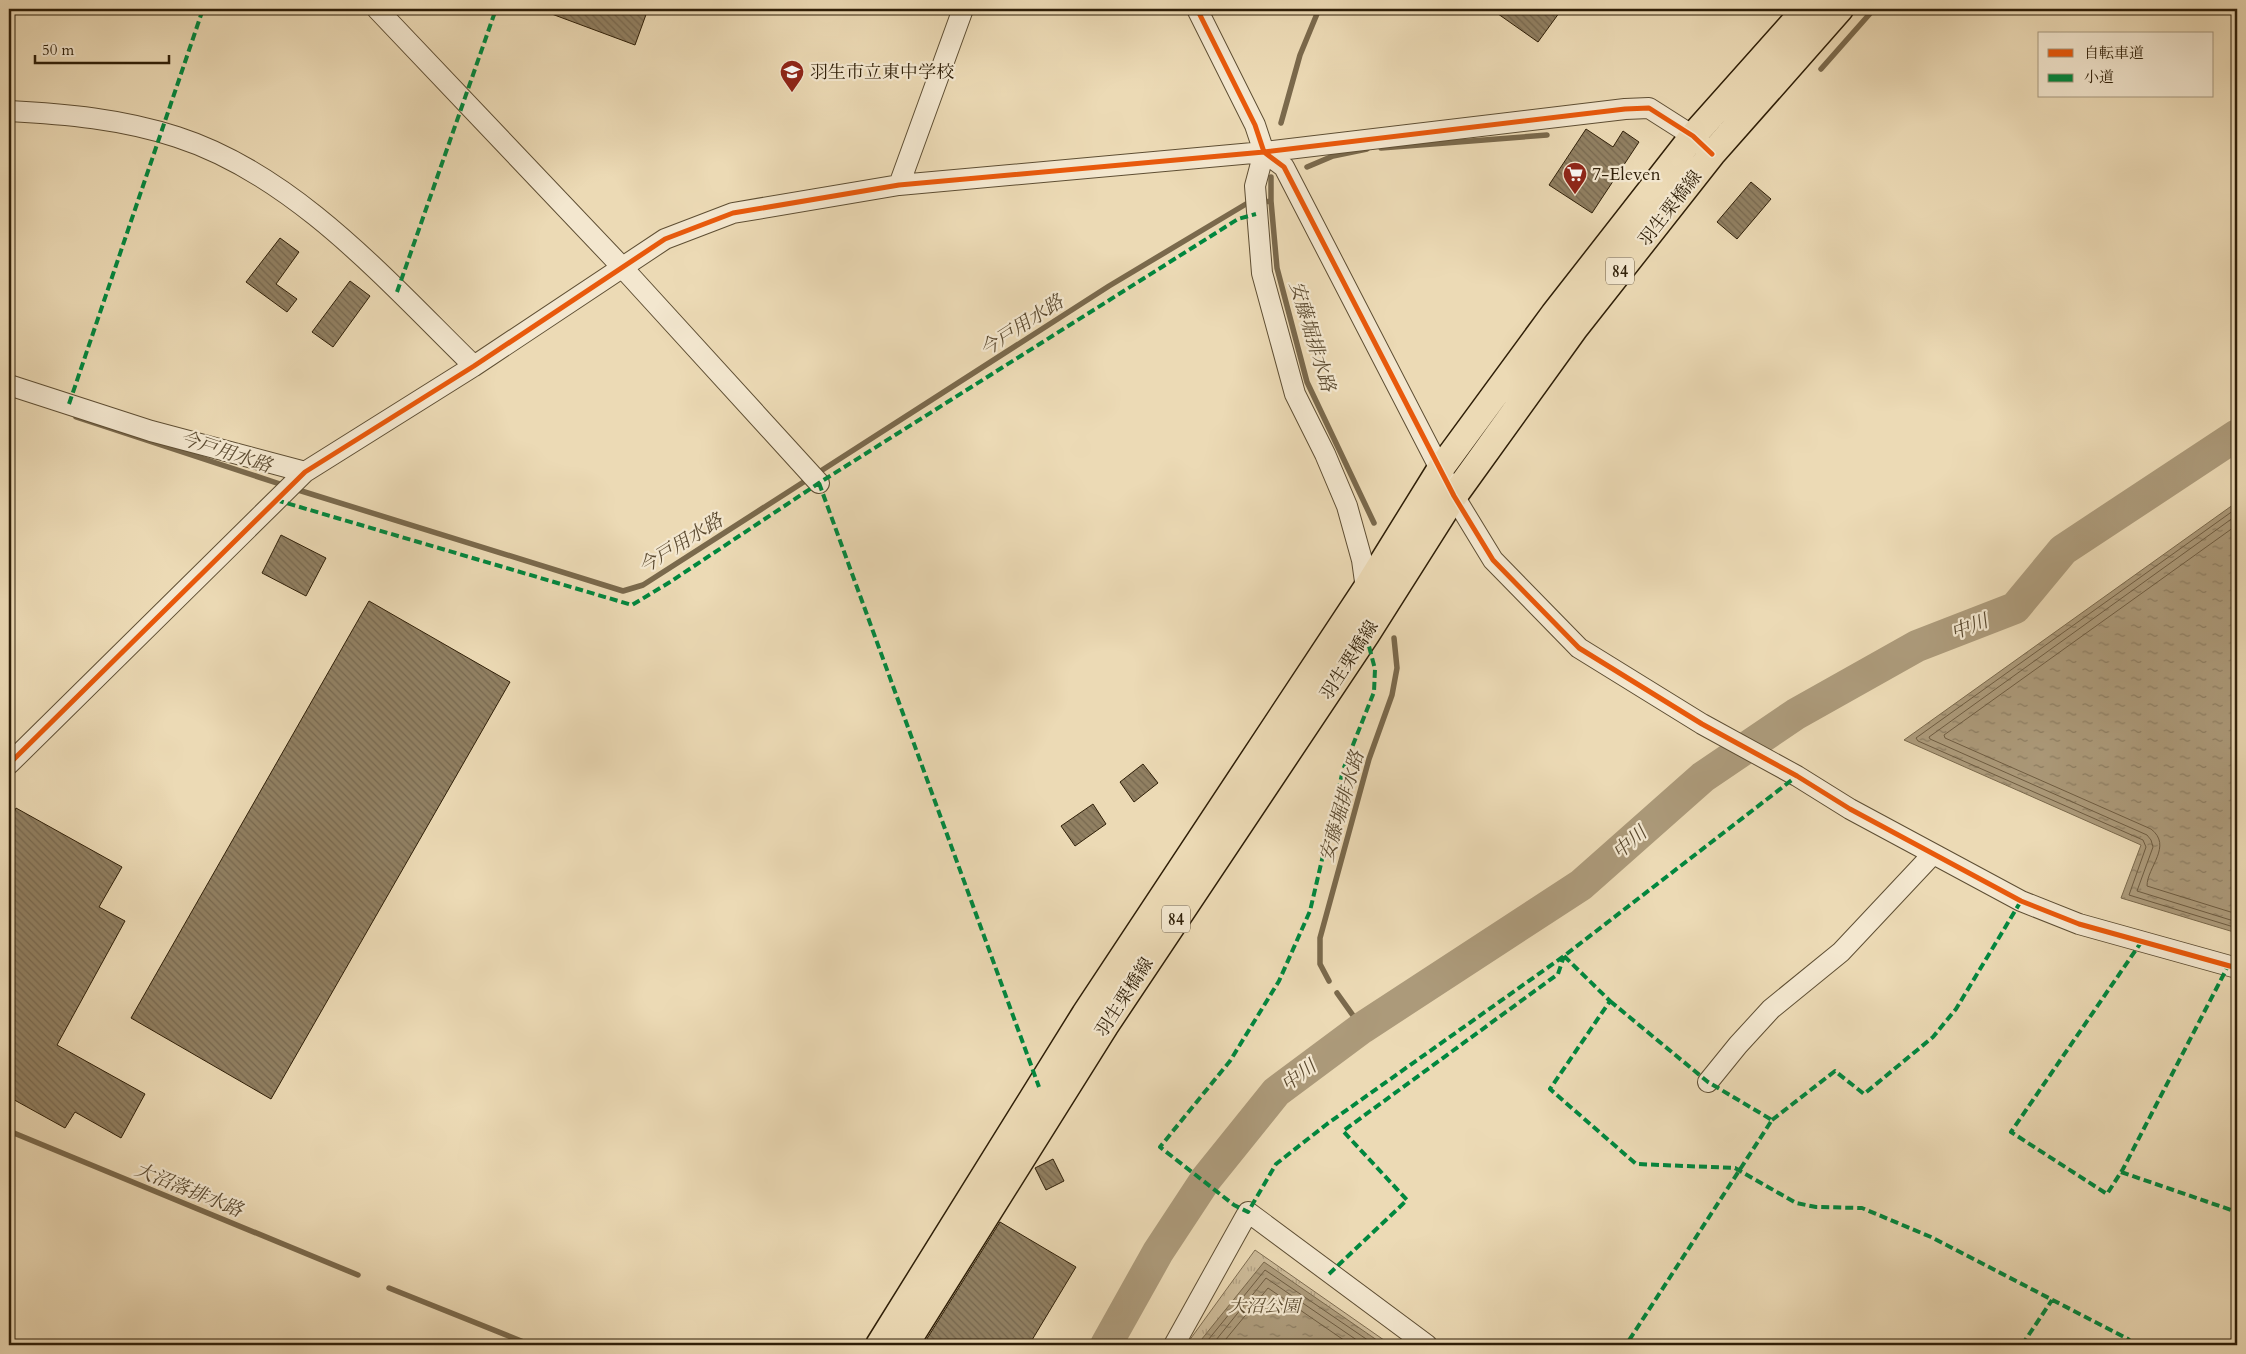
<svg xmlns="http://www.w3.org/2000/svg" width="2246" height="1354" font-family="Cardo,'Noto Serif JP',serif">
<defs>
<pattern id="park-tufts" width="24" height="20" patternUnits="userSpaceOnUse" patternTransform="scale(1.25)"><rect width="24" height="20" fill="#ccba98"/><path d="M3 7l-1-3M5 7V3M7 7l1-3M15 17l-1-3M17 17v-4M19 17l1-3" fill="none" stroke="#b09f82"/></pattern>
<pattern id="water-ripples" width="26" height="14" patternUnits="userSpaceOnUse" patternTransform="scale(1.25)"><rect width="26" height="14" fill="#ac9a7a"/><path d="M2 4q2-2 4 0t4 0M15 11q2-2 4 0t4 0" fill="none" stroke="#8c7d62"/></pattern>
<pattern id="building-back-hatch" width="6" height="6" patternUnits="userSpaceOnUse" patternTransform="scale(1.25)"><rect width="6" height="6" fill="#918062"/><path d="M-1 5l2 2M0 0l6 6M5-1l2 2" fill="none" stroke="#77684f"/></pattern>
</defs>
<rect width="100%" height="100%" fill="#ecdab5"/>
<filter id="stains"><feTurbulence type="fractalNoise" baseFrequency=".004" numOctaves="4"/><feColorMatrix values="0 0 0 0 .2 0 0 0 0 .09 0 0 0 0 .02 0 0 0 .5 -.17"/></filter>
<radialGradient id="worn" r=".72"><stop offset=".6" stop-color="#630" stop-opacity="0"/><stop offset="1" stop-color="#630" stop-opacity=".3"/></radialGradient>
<path fill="url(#park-tufts)" stroke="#7e6c50" d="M1255,1250L1391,1345H1186Z"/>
<path fill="url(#water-ripples)" stroke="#7a694c" d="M2237,502V933L2121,898L2141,845L1904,740Z
M1264,1262L1384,1345H1197Z"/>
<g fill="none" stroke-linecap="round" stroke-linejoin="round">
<path stroke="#6e5c41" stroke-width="1" d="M2237,508L1916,738L1918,741L2143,840L2146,847L2129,895L2237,928
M2237,515L1929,737L1930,739L2147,835L2151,840L2153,847L2137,891L2237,922
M2237,525L1944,735L1945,738L2151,829C2173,846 2147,867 2147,886L2237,914
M1204,1345L1265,1270L1375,1345
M1212,1345L1266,1278L1364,1345
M1221,1345L1268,1288L1351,1345"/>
<path stroke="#7a694c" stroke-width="5.5" d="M1821,69L1874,9
M1281,123L1300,55L1319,9
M1381,148L1547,135
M1307,167L1333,156L1367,149
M1271,177V201L1277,268L1307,382L1374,523
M76,417L286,486
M295,489L623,591L643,585L1109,286L1246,204L1271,201
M1329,981L1320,964V938L1369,759L1392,695L1397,668L1394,638
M1337,993L1362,1028
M9,1131L358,1275
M389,1288L531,1345"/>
<path stroke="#ac9a7a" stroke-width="32" d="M1106,1345L1158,1252L1206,1179L1276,1092L1362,1028L1581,885L1703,777L1796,714L1917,646L2015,608L2063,550L2237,435"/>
</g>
<path fill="url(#building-back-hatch)" stroke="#2f1f08" d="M541,9H648L635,45L541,10Z
M1491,9H1562L1538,42Z
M1586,129L1613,147L1623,131L1639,142L1592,213L1549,185Z
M1751,182L1771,199L1737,239L1717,222Z
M280,238L299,252L276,284L297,299L287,312L246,282Z
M350,281L370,296L333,347L312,332Z
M281,535L326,558L306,596L262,573Z
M369,601L510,682L271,1099L131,1018Z
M1143,764L1158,783L1134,802L1120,782Z
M1093,804L1106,824L1075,846L1061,826Z
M16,808L122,867L99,907L125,921L57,1045L145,1094L121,1138L75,1112L65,1128L9,1097V822Z
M1053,1159L1064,1181L1046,1190L1035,1168Z
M1000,1222L1076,1267L1029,1345H923Z"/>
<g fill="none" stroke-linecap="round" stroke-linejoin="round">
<defs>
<path id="minor" d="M377,9L622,267L819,483
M1197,9L1255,125L1264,152L1255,186L1262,273L1295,394L1325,454L1347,506L1362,560L1366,589
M9,111C66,114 122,119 177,137C295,175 387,281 474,366
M1264,152L1284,167L1454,496L1493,560L1579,648L1702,724L1797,776L1850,809L2021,901L2079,924L2237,968
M899,185L963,9
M9,385L151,431L305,472
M9,764L305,472L474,366L665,239L733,213L899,185L1264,152L1625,109L1649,108L1693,136L1703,146
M1708,1082L1738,1045L1771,1009L1841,952L1933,854
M1174,1345L1248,1212L1427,1345"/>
<path id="major" d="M879,1345L1085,1014L1366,589L1441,468L1554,314L1693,136L1806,9
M905,1345L1105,1026L1366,635L1454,496L1575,328L1712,154L1840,9"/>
</defs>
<use href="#minor" stroke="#5e4e33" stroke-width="22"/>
<use href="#major" stroke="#2f1f08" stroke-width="29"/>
<use href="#minor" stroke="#f3e7cf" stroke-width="20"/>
<use href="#major" stroke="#ecdab5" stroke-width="26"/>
<path stroke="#00873e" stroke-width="4" stroke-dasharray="8 4" stroke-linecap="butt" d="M397,292L496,9
M69,404L203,9
M819,483L1039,1087
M276,500L632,605L670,582L819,483L1238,219L1256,214
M1366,635L1375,669L1374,692L1343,770L1310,911L1279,981L1230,1061L1160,1147L1234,1205L1248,1212L1276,1164L1327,1124L1564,956L1797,776
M2142,941L2011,1132L2107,1194L2123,1169L2228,966
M1564,956L1610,1001L1550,1089L1636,1164L1735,1168L1796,1203L1816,1207L1862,1208L1931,1237L2128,1339L2135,1345
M1610,1001L1708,1082L1772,1120L1626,1345
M1772,1120L1835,1071L1864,1094L1933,1037L1956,1009L2021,901
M2121,1172L2237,1212
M1329,1274L1407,1200L1343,1131L1558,974L1564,956
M2022,1345L2052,1300"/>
<defs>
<path id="cycleway" d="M1197,9L1255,125L1264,152L1284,167L1454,496L1493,560L1579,648L1702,724L1797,776L1850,809L2021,901L2079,924L2237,968
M9,764L305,472L474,366L665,239L733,213L899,185L1264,152L1625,109L1649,108L1693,136L1712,154"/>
</defs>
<use href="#cycleway" stroke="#f3e7cf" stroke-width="8"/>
<use href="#cycleway" stroke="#e8590c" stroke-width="5"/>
</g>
<defs>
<symbol id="school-pin" viewBox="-11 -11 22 30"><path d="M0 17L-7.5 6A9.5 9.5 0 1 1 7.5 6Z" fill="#8f2418" stroke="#f3e7cf"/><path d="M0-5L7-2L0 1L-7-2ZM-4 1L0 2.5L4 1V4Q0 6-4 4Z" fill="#fff"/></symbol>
<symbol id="supermarket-pin" viewBox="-11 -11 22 30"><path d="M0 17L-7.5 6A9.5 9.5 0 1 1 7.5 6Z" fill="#8f2418" stroke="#f3e7cf"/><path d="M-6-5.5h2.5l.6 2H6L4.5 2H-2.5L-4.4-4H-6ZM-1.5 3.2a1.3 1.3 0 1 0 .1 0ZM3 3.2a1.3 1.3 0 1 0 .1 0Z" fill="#fff"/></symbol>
</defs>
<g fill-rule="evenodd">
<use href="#school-pin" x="778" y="58" width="28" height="38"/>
<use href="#supermarket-pin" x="1561" y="160" width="28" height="38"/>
</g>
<g text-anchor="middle" stroke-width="4.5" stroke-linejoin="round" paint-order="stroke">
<g fill="#f3e7cf" stroke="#6a5b44" stroke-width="1">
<rect x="1606" y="257.5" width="28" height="27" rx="4"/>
<rect x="1162" y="905.5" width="28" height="27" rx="4"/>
</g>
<g font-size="16" font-weight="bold" fill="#2f1f08">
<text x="1620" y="277">84</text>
<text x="1176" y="925">84</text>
</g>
<g font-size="18" fill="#2f1f08" stroke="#f3e7cf" text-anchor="start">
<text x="810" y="78">羽生市立東中学校</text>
<text x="1592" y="180">7-Eleven</text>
</g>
<g font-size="18" fill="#2f1f08" stroke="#f3e7cf">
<text transform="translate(1670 208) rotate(-52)" y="6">羽生栗橋線</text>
<text transform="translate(1349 660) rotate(-57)" y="6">羽生栗橋線</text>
<text transform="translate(1124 997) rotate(-57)" y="6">羽生栗橋線</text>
</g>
<g font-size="18" font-style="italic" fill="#5e4e33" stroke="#f3e7cf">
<text x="1264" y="1312">大沼公園</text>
</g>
<g font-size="19" font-style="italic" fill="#5b4a30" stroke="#f3e7cf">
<text transform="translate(1021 325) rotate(-33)" y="7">今戸用水路</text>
<text transform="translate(1313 336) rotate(73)" y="7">安藤堀排水路</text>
<text transform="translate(226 451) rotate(18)" y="7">今戸用水路</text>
<text transform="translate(680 543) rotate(-32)" y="7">今戸用水路</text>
<text transform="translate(1969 626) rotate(-21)" y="7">中川</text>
<text transform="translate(1341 806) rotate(-74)" y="7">安藤堀排水路</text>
<text transform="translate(1629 842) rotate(-41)" y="7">中川</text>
<text transform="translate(1298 1075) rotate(-37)" y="7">中川</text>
<text transform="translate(189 1189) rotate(22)" y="7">大沼落排水路</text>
</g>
</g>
<rect width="2246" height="1354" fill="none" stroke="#ecdab5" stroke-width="30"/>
<rect x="10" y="10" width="2226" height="1334" fill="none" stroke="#2f1f08" stroke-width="2.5"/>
<rect x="15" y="15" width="2216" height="1324" fill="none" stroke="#2f1f08"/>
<rect x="2038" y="32" width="175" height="65" fill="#f3e7cf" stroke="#a5977f"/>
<rect x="2048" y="49" width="25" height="8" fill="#e8590c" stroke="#a5977f"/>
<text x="2084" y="58" font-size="15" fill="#2f1f08">自転車道</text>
<rect x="2048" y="74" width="25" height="8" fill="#00873e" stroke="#a5977f"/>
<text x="2084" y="82" font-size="15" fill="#2f1f08">小道</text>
<path d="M35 55v8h134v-8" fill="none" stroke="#2f1f08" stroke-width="2.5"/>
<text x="42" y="55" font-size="15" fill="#2f1f08" stroke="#f3e7cf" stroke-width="4" paint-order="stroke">50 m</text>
<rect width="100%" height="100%" filter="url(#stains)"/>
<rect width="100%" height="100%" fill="url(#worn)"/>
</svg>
